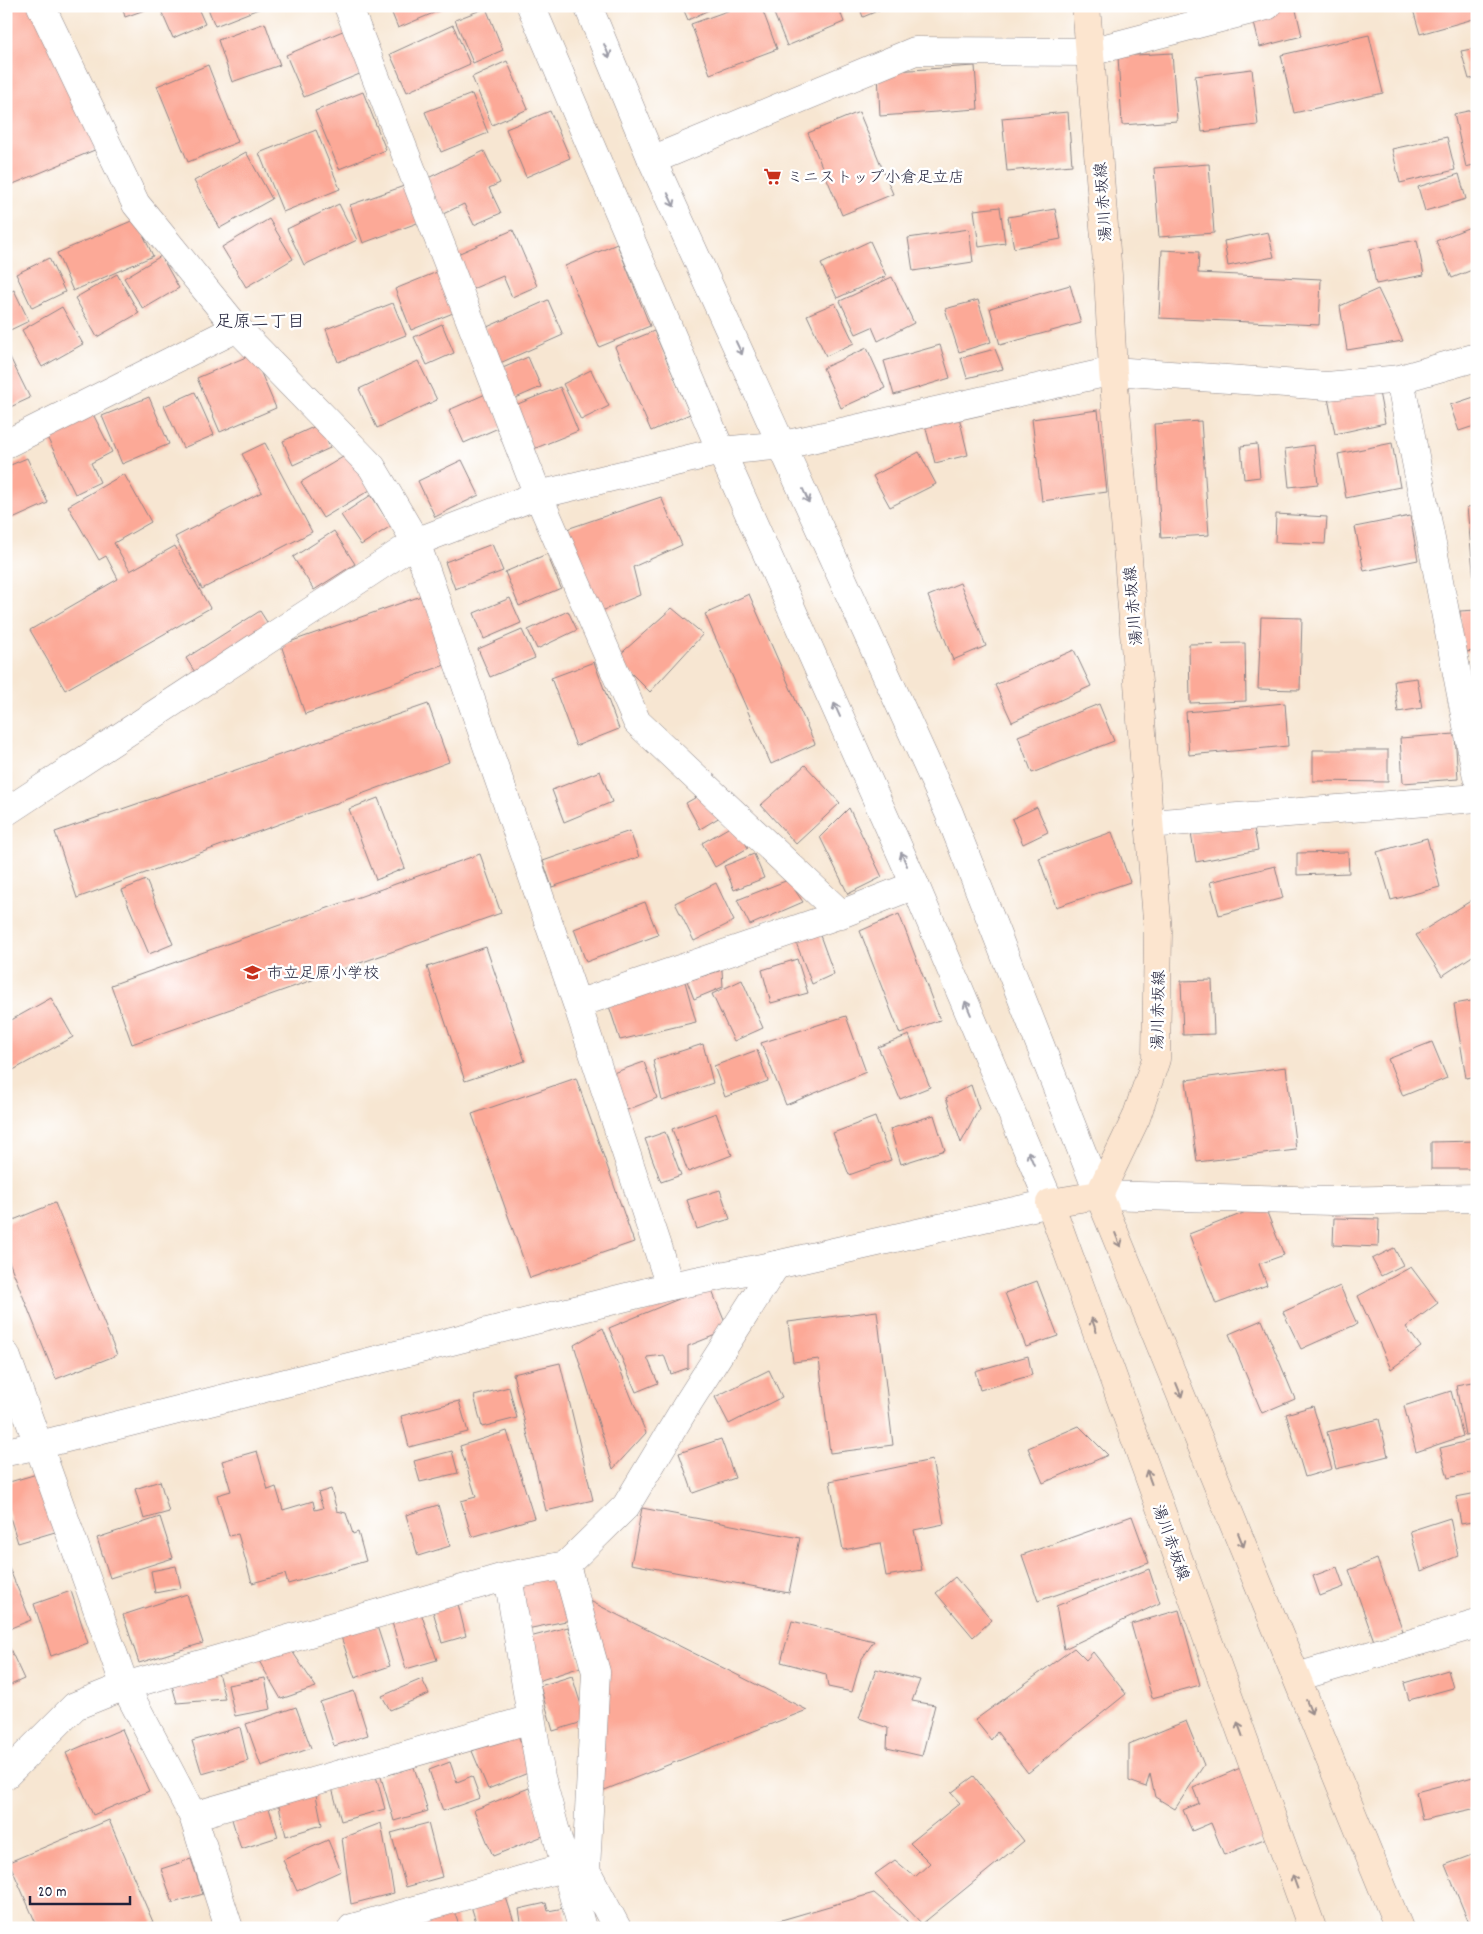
<svg xmlns="http://www.w3.org/2000/svg" width="1483" height="1934" font-family="Dekko,'Klee One',sans-serif">
<rect width="100%" height="100%" fill="#fff"/>
<filter id="ink" filterUnits="userSpaceOnUse"><feTurbulence type="fractalNoise" baseFrequency=".02" numOctaves="2"/><feDisplacementMap in="SourceGraphic" scale="10" xChannelSelector="R" yChannelSelector="G"/><feConvolveMatrix kernelMatrix="1 2 1 2 8 2 1 2 1" color-interpolation-filters="sRGB"/></filter>
<filter id="wash" filterUnits="userSpaceOnUse"><feTurbulence type="fractalNoise" baseFrequency=".0096" numOctaves="4" result="noise"/><feDisplacementMap in="SourceGraphic" scale="20" xChannelSelector="R" yChannelSelector="G"/><feGaussianBlur stdDeviation="1.12" result="paint"/><feColorMatrix in="noise" values="0 0 0 0 0 0 0 0 0 0 0 0 0 0 0 0 0 1.4 0 .05"/><feComposite in="paint" operator="in"/></filter>
<g filter="url(#wash)">
<rect width="100%" height="100%" fill="#f7e6d2"/>
<g id="blocks">
<path fill="#fca997" d="M6,6H36L97,149L6,187Z
M122,6H150V8L125,17Z
M159,6H197L205,24L173,38Z
M207,6H266L215,26Z
M389,6H450L398,28Z
M682,6H717L688,20Z
M741,6H761L777,49L710,74L691,24Z
M771,6H838L844,22L787,46Z
M859,6H889L863,17Z
M1285,6H1295L1302,36L1260,47L1252,15Z
M1412,6H1477V18L1420,34Z
M486,8L503,50L473,63L455,20Z
M265,23L280,65L232,82L218,40Z
M453,25L470,64L407,92L390,54Z
M345,30L362,73L304,97L286,55Z
M1369,35L1383,93L1294,113L1281,55Z
M1477,48V78L1469,79L1461,51Z
M1172,53L1177,121L1122,125L1118,56Z
M507,61L528,109L492,125L472,77Z
M208,65L238,142L188,162L157,86Z
M975,66L978,109L880,116L878,72Z
M1252,69L1258,125L1202,132L1195,76Z
M363,92L386,150L339,169L315,111Z
M472,94L488,133L441,152L425,112Z
M1477,109V164L1466,167L1454,114Z
M550,111L570,158L526,177L506,129Z
M859,112L893,194L842,215L808,133Z
M1068,112L1072,165L1007,171L1002,118Z
M316,130L340,189L283,212L259,153Z
M1447,137L1455,170L1400,183L1392,149Z
M484,151L500,183L489,188L501,213L474,225L464,204L443,214L426,179Z
M246,152L272,199L220,228L194,181Z
M1209,164L1214,233L1159,237L1154,168Z
M1459,174L1466,199L1425,211L1418,187Z
M407,185L420,222L363,243L350,205Z
M339,204L357,240L304,265L287,229Z
M1000,207L1005,243L979,247L974,210Z
M1055,209L1061,239L1014,248L1008,217Z
M136,219L153,256L73,291L57,253Z
M269,219L293,259L246,287L222,247Z
M1470,227L1477,242V268L1452,278L1436,241Z
M969,229L973,262L913,271L908,238Z
M513,230L537,286L512,297L503,276L470,290L455,255Z
M1268,232L1274,257L1228,266L1224,241Z
M1417,240L1424,275L1376,284L1369,249Z
M870,241L886,276L837,298L821,264Z
M617,244L650,326L599,347L565,266Z
M1162,250L1199,252L1198,273L1321,279L1319,325L1159,318Z
M161,256L179,288L143,309L124,278Z
M49,258L65,292L32,308L16,274Z
M442,270L458,311L411,330L395,289Z
M117,274L139,313L97,337L75,298Z
M892,277L914,323L878,341L872,327L856,334L840,301Z
M1070,285L1081,323L1000,345L990,308Z
M1378,289L1403,341L1347,350L1340,306Z
M14,290L29,321L6,332V294Z
M548,300L563,335L500,363L485,328Z
M978,300L991,342L959,352L945,309Z
M393,303L406,335L338,362L326,329Z
M835,303L854,343L826,356L807,315Z
M62,307L83,344L42,367L22,330Z
M442,324L454,353L427,365L414,337Z
M654,331L690,414L651,431L615,347Z
M940,345L950,378L894,395L884,361Z
M867,348L885,388L841,408L823,368Z
M6,349L30,398L6,409Z
M995,349L1003,369L967,378L961,358Z
M253,354L276,408L220,432L197,378Z
M528,357L541,387L509,401L496,371Z
M418,361L437,400L377,428L359,389Z
M591,370L609,406L581,420L563,384Z
M560,387L578,431L531,450L513,406Z
M1378,387L1385,423L1335,434L1328,398Z
M195,392L214,435L183,448L164,406Z
M488,393L503,426L464,443L449,410Z
M1477,396V425L1459,431L1450,405Z
M149,397L169,444L122,464L102,416Z
M1098,410L1107,492L1042,501L1032,419Z
M92,412L112,452L91,463L100,482L75,494L46,435Z
M959,417L968,455L935,463L925,425Z
M1201,421L1209,535L1161,538L1154,424Z
M320,424L330,448L293,465L283,441Z
M265,443L312,532L202,589L175,537L262,492L242,454Z
M1392,443L1400,487L1346,498L1338,454Z
M1257,444L1260,477L1244,479L1241,446Z
M1314,445L1318,484L1289,487L1285,449Z
M919,452L936,484L890,507L873,476Z
M348,454L370,490L323,518L301,482Z
M27,458L48,503L6,522V467Z
M462,460L479,495L435,517L418,481Z
M124,474L151,522L114,543L130,571L175,546L210,608L65,690L30,630L118,579L106,556L99,560L68,506Z
M371,495L391,526L361,545L341,515Z
M661,497L682,545L633,567L640,595L597,613L567,529Z
M1477,506V591H1475L1467,507Z
M1276,514L1327,517L1325,544L1275,542Z
M1410,516L1418,560L1364,571L1355,527Z
M334,531L355,564L314,590L293,557Z
M492,544L503,571L455,589L445,562Z
M547,554L561,588L519,606L505,572Z
M960,583L986,646L953,660L928,596Z
M749,594L815,744L771,764L705,614Z
M424,595L448,664L305,714L281,645Z
M510,598L521,623L484,639L474,613Z
M672,608L703,634L650,692L616,658Z
M1477,610V651L1462,652L1460,611Z
M260,611L272,630L198,677L186,658Z
M568,611L577,630L537,649L528,630Z
M1261,617L1302,618L1300,690L1258,689Z
M522,630L535,658L490,677L478,649Z
M1245,643L1246,701L1190,703L1189,644Z
M1074,650L1091,686L1012,722L995,685Z
M594,662L619,729L576,746L551,678Z
M1417,678L1422,708L1398,712L1394,681Z
M1285,703L1288,746L1189,755L1186,712Z
M428,704L449,762L77,898L55,832Z
M1099,704L1114,741L1032,773L1018,736Z
M1455,734L1458,779L1403,783L1400,738Z
M1313,750H1388V782L1313,781Z
M805,765L840,803L796,844L761,805Z
M600,771L612,802L564,822L552,790Z
M705,792L720,817L700,829L686,803Z
M378,798L405,868L376,880L349,809Z
M1037,807L1048,832L1023,844L1012,819Z
M849,808L882,877L848,894L820,837Z
M1253,823L1258,850L1196,862L1191,834Z
M735,824L748,848L715,867L702,843Z
M630,831L639,857L552,887L543,861Z
M1112,832L1130,882L1056,907L1039,858Z
M1427,838L1440,887L1391,900L1377,852Z
M1348,852L1349,873L1297,875V853Z
M480,854L501,913L132,1044L111,985Z
M754,854L764,878L734,890L724,866Z
M1275,866L1283,898L1219,915L1210,882Z
M146,880L173,944L149,954L122,890Z
M788,880L803,902L750,925L737,900Z
M716,883L734,921L694,941L675,903Z
M1477,897V953L1442,976L1416,935Z
M645,902L658,935L586,962L574,929Z
M899,914L940,1020L900,1034L860,931Z
M818,930L834,974L812,984L795,940Z
M486,947L525,1061L465,1081L427,967Z
M797,959L808,993L771,1003L762,970Z
M722,970L723,987L694,999L687,981Z
M684,978L696,1022L620,1040L608,1003Z
M742,980L763,1028L734,1041L712,994Z
M1212,980L1214,1034L1183,1035L1181,981Z
M51,998L73,1037L6,1074V1023Z
M1477,1000V1076L1466,1078L1454,1004Z
M846,1016L866,1072L786,1105L761,1043Z
M909,1035L930,1087L900,1099L878,1047Z
M1432,1042L1447,1078L1403,1096L1388,1059Z
M703,1044L713,1083L662,1101L653,1060Z
M757,1050L768,1081L725,1097L714,1066Z
M644,1062L657,1098L627,1110L613,1073Z
M1286,1067L1296,1150L1197,1162L1186,1080Z
M576,1078L634,1242L530,1278L472,1114Z
M971,1085L979,1109L961,1143L946,1098Z
M716,1113L732,1155L688,1172L672,1129Z
M934,1115L945,1150L901,1164L890,1129Z
M875,1117L891,1160L849,1175L833,1133Z
M665,1132L681,1175L661,1182L645,1139Z
M1477,1141V1169H1431V1142Z
M720,1190L730,1219L697,1229L687,1200Z
M55,1203L117,1355L56,1379L6,1254V1223Z
M1264,1205L1284,1255L1259,1264L1267,1285L1216,1304L1189,1234Z
M1334,1218L1379,1219L1378,1247L1333,1245Z
M1394,1248L1403,1265L1381,1276L1372,1259Z
M1411,1267L1438,1303L1406,1327L1421,1347L1391,1369L1358,1296Z
M1037,1281L1058,1336L1026,1347L1005,1293Z
M710,1286L728,1330L688,1346V1368L671,1374L664,1355L647,1357L658,1383L636,1392L609,1328Z
M1340,1286L1357,1324L1301,1349L1283,1312Z
M877,1311L893,1445L830,1453L819,1359L793,1362L788,1322Z
M1262,1320L1295,1399L1262,1413L1229,1334Z
M603,1328L646,1433L613,1469L574,1345Z
M1028,1356L1032,1375L980,1390L975,1371Z
M560,1363L593,1500L546,1511L513,1374Z
M769,1370L782,1397L729,1424L715,1397Z
M1477,1381V1433L1465,1435L1456,1385Z
M509,1387L517,1418L482,1427L474,1396Z
M1451,1391L1463,1436L1416,1452L1404,1406Z
M459,1401L468,1432L409,1447L401,1416Z
M1313,1406L1332,1469L1305,1477L1286,1414Z
M1379,1419L1388,1456L1336,1469L1327,1432Z
M1079,1426L1108,1455L1043,1483L1028,1448Z
M507,1431L534,1518L472,1537L461,1501L476,1497L460,1446Z
M721,1439L735,1478L693,1493L679,1453Z
M1476,1439L1477,1471L1448,1478L1440,1448Z
M257,1451L268,1490L276,1487L283,1510L313,1501L315,1510L323,1508L318,1493L331,1489L337,1511L346,1513L353,1534L358,1532L366,1561L288,1584L285,1574L252,1583L238,1534L229,1536L217,1495L231,1491L222,1461Z
M452,1451L458,1473L420,1482L414,1461Z
M932,1460L944,1524L914,1530L922,1570L886,1576L880,1543L843,1550L830,1481Z
M37,1474L55,1532L18,1543L6,1504V1483Z
M160,1481L169,1512L144,1519L135,1489Z
M1477,1493V1521L1461,1524L1456,1497Z
M438,1505L450,1546L418,1556L406,1515Z
M642,1508L800,1538L789,1593L631,1564Z
M1132,1516L1149,1563L1038,1601L1022,1555Z
M160,1517L173,1558L110,1578L97,1538Z
M1450,1518L1458,1556L1421,1571L1410,1531Z
M1377,1559L1403,1631L1374,1641L1349,1570Z
M6,1561L31,1620L6,1630Z
M176,1566L181,1588L155,1593L151,1571Z
M1337,1567L1344,1587L1320,1596L1313,1576Z
M1149,1569L1160,1603L1064,1649L1056,1606Z
M562,1573L571,1620L522,1630L514,1582Z
M955,1577L992,1620L973,1637L936,1593Z
M71,1591L88,1643L51,1656L34,1604Z
M187,1594L203,1643L139,1663L123,1615Z
M590,1601L807,1710L602,1791Z
M458,1604L466,1636L442,1643L433,1611Z
M420,1610L437,1660L406,1669L391,1619Z
M1179,1610L1200,1685L1152,1698L1131,1624Z
M375,1620L390,1666L355,1678L339,1631Z
M792,1621L874,1641L861,1660L852,1692L828,1687L826,1674L781,1662Z
M568,1627L581,1667L535,1682L526,1638Z
M6,1640L24,1679L6,1687Z
M286,1642L316,1687L281,1699L255,1654Z
M1074,1648L1086,1660L1093,1652L1126,1694L1028,1773L997,1732L991,1740L975,1720Z
M216,1665L225,1699L177,1703L170,1678Z
M876,1669L920,1680L912,1701L935,1705L922,1756L887,1748L888,1728L859,1718Z
M1448,1670L1453,1688L1409,1700L1404,1683Z
M572,1676L586,1721L553,1731L540,1686Z
M265,1678L271,1709L235,1716L228,1685Z
M422,1679L429,1694L390,1710L382,1696Z
M354,1691L368,1735L334,1746L320,1702Z
M296,1707L311,1748L261,1766L246,1724Z
M1186,1721L1204,1765L1175,1809L1155,1797L1150,1774L1146,1787L1129,1781V1744Z
M240,1727L248,1761L202,1774L192,1741Z
M122,1729L149,1791L93,1815L66,1753Z
M517,1733L533,1771L488,1789L472,1751Z
M450,1762L457,1782L472,1776L480,1798L443,1811L429,1770Z
M1245,1766L1274,1835L1224,1855L1211,1823L1192,1831L1183,1810L1199,1803L1193,1788Z
M414,1767L428,1811L394,1821L381,1777Z
M376,1776L385,1809L341,1821L332,1788Z
M974,1776L1024,1841L922,1924L875,1874L895,1860L915,1877L930,1863L910,1843L960,1803L951,1793Z
M1473,1777L1477,1790V1808L1422,1820L1416,1792Z
M529,1788L548,1834L493,1856L474,1810Z
M315,1790L322,1825L286,1836L278,1802Z
M268,1805L278,1837L241,1849L231,1816Z
M109,1820L153,1922L140,1928H38L9,1862Z
M381,1823L394,1893L351,1904L342,1838Z
M428,1823L442,1877L406,1887L391,1833Z
M328,1840L341,1871L297,1891L283,1860Z
M1477,1853V1928H1471L1445,1865Z
M191,1859L203,1894L173,1903L161,1869Z
M504,1891L516,1928H478L470,1903Z
M874,1893L907,1921L908,1928H754Z
M451,1903L460,1928H411L408,1917Z
M546,1903L548,1911L564,1908L567,1926L561,1928H522L519,1909Z"/>
</g>
</g>
<g filter="url(#ink)">
<use href="#blocks" fill-opacity="0" stroke="#8c8486" stroke-width="1"/>
<g fill="none" stroke-linecap="round" stroke-linejoin="round">
<defs>
<path id="minor" d="M41,6L136,204L237,328L372,467L416,542L577,1004L670,1286
M348,6L538,495L637,722L841,914
M652,160L915,51L1090,52L1267,6
M1400,379L1477,777
M6,444L237,328
M6,812L416,542L538,495L721,451L784,445L1113,371L1327,386L1400,379L1477,357
M1149,824L1477,798
M577,1004L841,914L915,885
M6,1355L125,1686L193,1816L229,1928
M566,1565L596,1672L586,1870L617,1928
M508,1576L541,1777L582,1928
M1297,1677L1477,1624
M6,1775L75,1706L125,1686L508,1576L566,1565L626,1506L688,1403L776,1265
M193,1816L531,1719
M352,1928L566,1867"/>
<path id="tertiary" d="M588,6L652,160L949,813L1099,1195L1332,1201L1477,1198
M6,1452L39,1445L670,1286L776,1265L1050,1203L915,885L721,451L531,6"/>
<path id="secondary" d="M1086,6L1108,275L1113,371L1158,932L1156,1059L1136,1118L1099,1195L1399,1928
M1099,1195L1050,1203L1312,1928"/>
</defs>
<use href="#minor" stroke="#8c8486" stroke-width="29"/>
<use href="#tertiary" stroke="#8c8486" stroke-width="29"/>
<use href="#secondary" stroke="#8c8486" stroke-width="29"/>
<use href="#minor" stroke="#fff" stroke-width="28"/>
<use href="#tertiary" stroke="#fff" stroke-width="28"/>
<use href="#secondary" stroke="#fce5cf" stroke-width="28"/>
</g>
<defs><path id="oneway-shaft" d="M-6 0H5M1.5-3L5.5 0L1.5 3" fill="none" stroke-width="1.6" stroke-linecap="round" stroke-linejoin="round" transform="scale(1.25)"/></defs>
<g stroke="#9c9ca7">
<use href="#oneway-shaft" transform="translate(607 51) rotate(67)"/>
<use href="#oneway-shaft" transform="translate(671 200) rotate(65)"/>
<use href="#oneway-shaft" transform="translate(739 348) rotate(65)"/>
<use href="#oneway-shaft" transform="translate(806 496) rotate(66)"/>
<use href="#oneway-shaft" transform="translate(837 710) rotate(-114)"/>
<use href="#oneway-shaft" transform="translate(904 859) rotate(-114)"/>
<use href="#oneway-shaft" transform="translate(968 1008) rotate(-113)"/>
<use href="#oneway-shaft" transform="translate(1031 1158) rotate(-113)"/>
</g>
<g stroke="#9a8d8c">
<use href="#oneway-shaft" transform="translate(1118 1240) rotate(68)"/>
<use href="#oneway-shaft" transform="translate(1094 1325) rotate(-110)"/>
<use href="#oneway-shaft" transform="translate(1179 1390) rotate(68)"/>
<use href="#oneway-shaft" transform="translate(1149 1477) rotate(-110)"/>
<use href="#oneway-shaft" transform="translate(1241 1540) rotate(68)"/>
<use href="#oneway-shaft" transform="translate(1309 1707) rotate(68)"/>
<use href="#oneway-shaft" transform="translate(1240 1729) rotate(-110)"/>
<use href="#oneway-shaft" transform="translate(1295 1882) rotate(-110)"/>
</g>
</g>
<defs>
<symbol id="supermarket-bare" viewBox="-9 -9 18 18"><path d="M-6-5.5h2.5l.6 2H6L4.5 2H-2.5L-4.4-4H-6ZM-1.5 3.2a1.3 1.3 0 1 0 .1 0ZM3 3.2a1.3 1.3 0 1 0 .1 0Z" fill="#c8321e" stroke="#fff" stroke-width="2.5" paint-order="stroke"/></symbol>
<symbol id="school-bare" viewBox="-9 -9 18 18"><path d="M0-5L7-2L0 1L-7-2ZM-4 1L0 2.5L4 1V4Q0 6-4 4Z" fill="#c8321e" stroke="#fff" stroke-width="2.5" paint-order="stroke"/></symbol>
</defs>
<g fill-rule="evenodd">
<use href="#supermarket-bare" x="760" y="164" width="25" height="25"/>
<use href="#school-bare" x="240" y="960" width="25" height="25"/>
</g>
<g text-anchor="middle" stroke-width="5" stroke-linejoin="round" paint-order="stroke">
<g font-size="16" fill="#22223b" stroke="#fff" text-anchor="start">
<text x="787" y="182">ミニストップ小倉足立店</text>
<text x="267" y="978">市立足原小学校</text>
</g>
<g font-size="16" fill="#22223b" stroke="#fff">
<text transform="translate(1102 202) rotate(-94)" y="6">湯川赤坂線</text>
<text transform="translate(1132 606) rotate(-95)" y="6">湯川赤坂線</text>
<text transform="translate(1157 1010) rotate(-89)" y="6">湯川赤坂線</text>
<text transform="translate(1172 1542) rotate(70)" y="6">湯川赤坂線</text>
</g>
<g font-size="18" fill="#22223b" stroke="#fff">
<text x="260" y="327">足原二丁目</text>
</g>
</g>
<rect width="1483" height="1934" fill="none" stroke="#fff" stroke-width="25"/>
<path d="M30 1896v8h100v-8" fill="none" stroke="#22223b" stroke-width="2.5"/>
<text x="38" y="1896" font-size="15" fill="#22223b" stroke="#ffffff" stroke-width="4" paint-order="stroke">20 m</text>
</svg>
